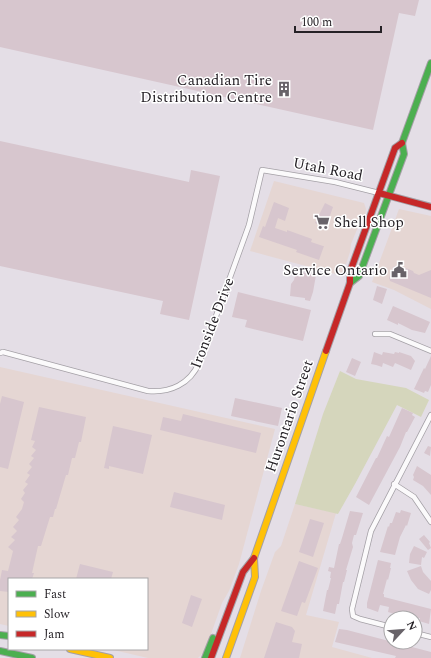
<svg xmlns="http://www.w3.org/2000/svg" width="431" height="658" font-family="Spectral,serif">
<rect width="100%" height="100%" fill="#e4dee6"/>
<path fill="#e5d6d3" d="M274,181L364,203L366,209L365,215L361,220L351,244L350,252L346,264H344L343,268H345L343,274L339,275L250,251Z
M399,209L431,216V309L394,290L372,282Z
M0,367L275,429L239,564L229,591L222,603L205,651L198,658H148L109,649H147V579H9V626L0,624Z
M295,504L336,513L306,615L339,622L332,647L372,658H240L261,591L275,552L281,546Z"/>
<path fill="#d5d6bc" d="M340,371L356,379L406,388L429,400L421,417L397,405L355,484L338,514L295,504L323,414Z"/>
<path fill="#d7c6ce" d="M0,0H419L415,16L399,13L373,130L0,47Z
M0,141L189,182L191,170L220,176L189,320L160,314L163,301L0,266Z
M274,202L289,208L285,221L278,218L275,228L287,232V230L312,239L311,242L323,246H324L319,260L296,252L297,250L259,237L263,226L265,227Z
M325,203L333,207L326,227L315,223Z
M398,265L413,271L414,273L419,275L431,270V298L390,281L389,278L393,267Z
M296,271L316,275L313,292L310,301L305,300V298L290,296L291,284L294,280Z
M377,286L387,289L382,304L373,300Z
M238,292L311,310L303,341L245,327L247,320L232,317Z
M393,306L430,322L425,333L412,330L398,323V325L387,320Z
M374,352L382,355L383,352L394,354L395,352L399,353V352L411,356L415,361L411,370L395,363L393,367L383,363L382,367L376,365L371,364Z
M431,356V385L428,392L425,391L424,393L414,389L424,368L425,369Z
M352,358L361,362L355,376L346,372Z
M2,396L24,402L8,469L0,467V404Z
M235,398L282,408L278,426L231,416Z
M39,407L86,417L81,442H79L75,458H72L68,475H66L56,509H55L53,517H50L41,546H38L32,573H34L32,579H9V592L0,591V580L2,570L8,571L13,551L8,547L15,540L11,537L17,531L13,527L19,520L16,517L22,509L24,502L21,499L25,493L23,490L28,484L25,482L30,475L27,473L32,467L29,464L34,458L31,456L36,450L32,447L35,441L31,440Z
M402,408L413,413L412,415L415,417L407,432H406L400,447L369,505L356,497L376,458H377L387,436L389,437Z
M183,414L261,433L256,453L160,430L163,417L181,421Z
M113,426L152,435L143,474L109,466V469L104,468Z
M428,446L431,447L430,456L424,453Z
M417,466L431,475V495L423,486L413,480L414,477L413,475Z
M174,492L225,505L222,520L170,507Z
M401,510L411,513L407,526L406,525L400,537L395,555L380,552L388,526L389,527L390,523H392L396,512L400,513Z
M350,511L363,513L356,535H354L352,543L353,547L346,570H347L344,582H343L339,604H337L335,614L323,611L327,590H328L331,578H330L331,572L328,571L329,567L334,568L339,544H340L342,538Z
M310,519L324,523L313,557L299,552Z
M424,535L430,542L429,543L431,548L428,550L419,539Z
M414,546L427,552L424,558L422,557L421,565L409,563L410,554Z
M378,560L391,563L390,568H391L388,580L387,579L383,594H384V597L431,609L429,624L419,621L420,618H407L388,612L389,607L380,605L378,612L367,608V603Z
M299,561L318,568L305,603L302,602L297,616L281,611Z
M80,564L113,572L111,579H76Z
M421,566L423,572L431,581V590L429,594L418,589L411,580L407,571Z
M191,595L202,599L192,627L182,623Z
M276,622L292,627L295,631L292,642L302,644L299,658H264Z
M339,629L347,630L431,652V658H395L396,656L335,642Z"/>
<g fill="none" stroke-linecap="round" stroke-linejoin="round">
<defs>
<path id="street" d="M375,334H390L431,351
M0,353L3,352L148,391C170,393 190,384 199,363L249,225L262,170L335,182L379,193
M394,484L414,497L431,522
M391,627L360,619L353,616L352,609L371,531L431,415
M415,633L431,637"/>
<path id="fast" d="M350,283L359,276L404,154L402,143L431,63
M0,635L9,636
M0,651L32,658
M205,658L213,638"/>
<path id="slow" d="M70,649L110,658
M226,658L255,577L254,558L326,351"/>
<path id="jam" d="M379,193L431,207
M326,351L350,283V272L395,148L402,143
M211,658L243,572L254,558"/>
</defs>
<use href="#street" stroke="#a4a0a6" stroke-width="6"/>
<use href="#fast" stroke="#a4a0a6" stroke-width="8"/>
<use href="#slow" stroke="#a4a0a6" stroke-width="8"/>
<use href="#jam" stroke="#a4a0a6" stroke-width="8"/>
<use href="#street" stroke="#fbfafb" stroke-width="4.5"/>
<use href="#fast" stroke="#4caf50" stroke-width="6"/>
<use href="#slow" stroke="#ffc107" stroke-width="6"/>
<use href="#jam" stroke="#c62828" stroke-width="6"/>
</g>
<defs>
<symbol id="building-bare" viewBox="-9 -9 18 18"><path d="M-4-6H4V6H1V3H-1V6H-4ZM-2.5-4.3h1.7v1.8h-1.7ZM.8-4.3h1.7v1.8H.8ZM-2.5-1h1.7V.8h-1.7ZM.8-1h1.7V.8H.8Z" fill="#686369" stroke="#fff" stroke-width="2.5" paint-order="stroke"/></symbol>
<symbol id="supermarket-bare" viewBox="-9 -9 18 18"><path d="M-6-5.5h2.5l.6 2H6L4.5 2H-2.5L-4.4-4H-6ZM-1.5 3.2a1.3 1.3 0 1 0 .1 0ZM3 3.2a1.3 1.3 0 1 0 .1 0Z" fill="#686369" stroke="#fff" stroke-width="2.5" paint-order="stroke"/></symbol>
<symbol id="civic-bare" viewBox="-9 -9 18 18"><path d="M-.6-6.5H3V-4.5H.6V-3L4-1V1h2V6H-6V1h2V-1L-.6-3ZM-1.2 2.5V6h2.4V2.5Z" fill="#686369" stroke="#fff" stroke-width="2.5" paint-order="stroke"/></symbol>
</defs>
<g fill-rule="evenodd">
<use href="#building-bare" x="273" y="78" width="22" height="22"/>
<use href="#supermarket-bare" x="311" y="211" width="22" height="22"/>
<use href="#civic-bare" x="388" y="259" width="22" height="22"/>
</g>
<g text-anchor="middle" stroke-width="3" stroke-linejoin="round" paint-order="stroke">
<g font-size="15" fill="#252126" stroke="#fff" text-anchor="end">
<text x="272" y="85">Canadian Tire<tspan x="272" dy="17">Distribution Centre</tspan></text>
<text x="334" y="227" text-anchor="start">Shell Shop</text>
<text x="387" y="275">Service Ontario</text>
</g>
<g font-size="15" fill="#252126" stroke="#fff">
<text transform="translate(328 169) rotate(11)" y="5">Utah Road</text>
<text transform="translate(212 323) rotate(-69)" y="5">Ironside Drive</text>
<text transform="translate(289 416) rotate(-71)" y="5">Hurontario Street</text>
</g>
</g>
<rect x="8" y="578" width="140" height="72" fill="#ffffff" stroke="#a8a6a8"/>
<rect x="16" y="591" width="20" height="6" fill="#4caf50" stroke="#a8a6a8"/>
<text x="44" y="598" font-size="12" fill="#252126">Fast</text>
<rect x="16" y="611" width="20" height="6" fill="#ffc107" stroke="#a8a6a8"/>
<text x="44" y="618" font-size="12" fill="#252126">Slow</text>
<rect x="16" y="631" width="20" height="6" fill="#c62828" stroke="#a8a6a8"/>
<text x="44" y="638" font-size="12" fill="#252126">Jam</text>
<g transform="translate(403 630) rotate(64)"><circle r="19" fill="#ffffff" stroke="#a8a6a8"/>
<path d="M0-3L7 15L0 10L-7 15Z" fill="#686369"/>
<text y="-6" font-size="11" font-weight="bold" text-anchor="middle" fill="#252126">N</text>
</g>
<path d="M295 26v6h86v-6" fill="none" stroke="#252126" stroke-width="2"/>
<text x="301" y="26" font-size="12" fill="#252126" stroke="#ffffff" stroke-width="3" paint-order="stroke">100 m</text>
</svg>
